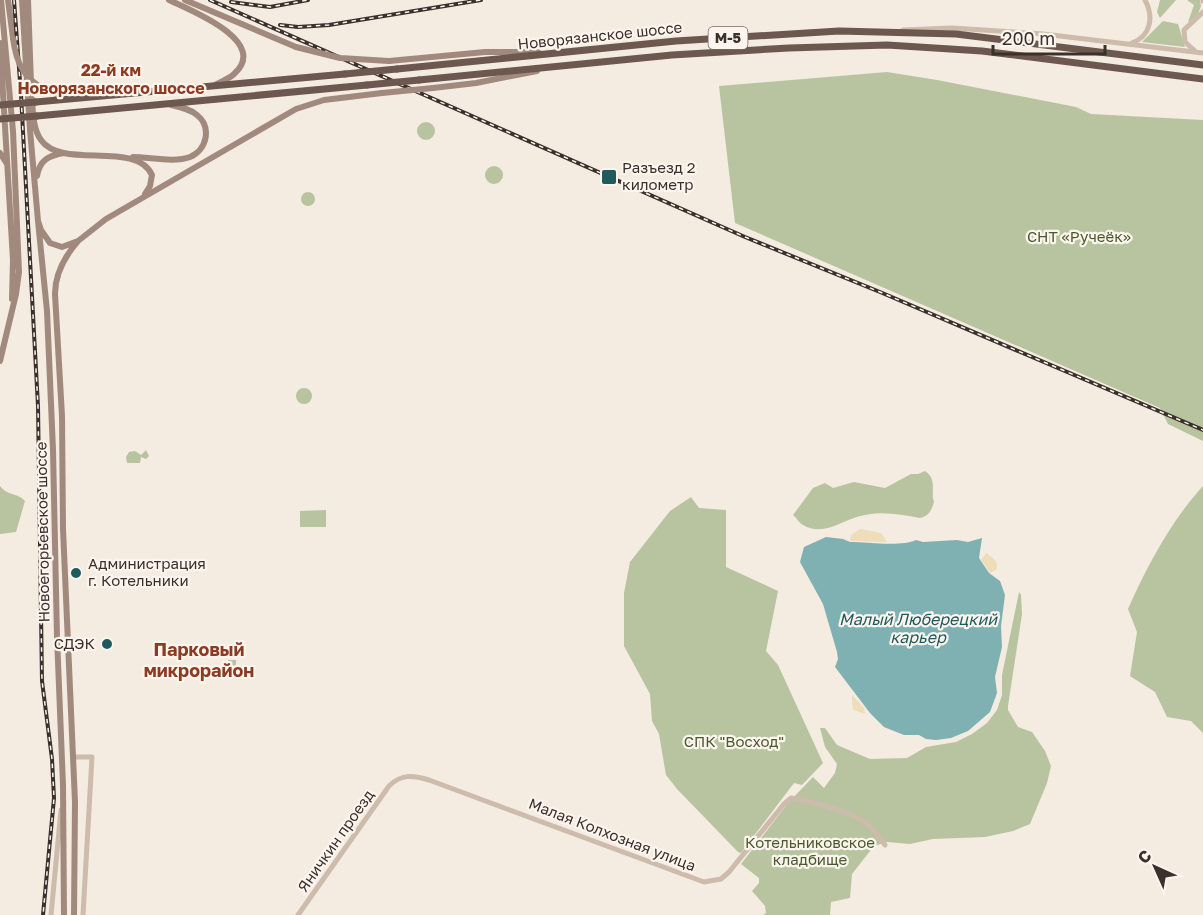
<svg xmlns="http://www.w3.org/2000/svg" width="1203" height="915" font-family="'Golos Text',sans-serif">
<rect width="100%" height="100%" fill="#f4ebe1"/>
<path fill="#b8c4a0" d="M1160,0H1176L1160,18L1157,12Z
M1187,0H1200L1201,6L1197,17L1188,22L1194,5Z
M1163,21L1178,24L1185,47L1142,42Z
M887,72L937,80L1076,107L1091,114L1203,120V441L1168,424L1160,408L735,223L719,86Z
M417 131a9 9 0 1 1 18 0a9 9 0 1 1-18 0Z
M485 175a9 9 0 1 1 18 0a9 9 0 1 1-18 0Z
M301 199a7 7 0 1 1 14 0a7 7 0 1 1-14 0Z
M296 396a8 8 0 1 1 16 0a8 8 0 1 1-16 0Z
M146,450L149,456L146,459L141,457L140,463H127L126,457L129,452L135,451L141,455Z
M925,471C938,480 930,491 934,502C931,511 930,515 920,518C902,515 883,511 865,515C844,518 824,538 803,525C799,523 796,517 793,515L813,488L825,483L833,488L854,482L885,488L911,474H918Z
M0,486C9,497 17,492 25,501L16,532L0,534Z
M1203,486V733L1191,721L1167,717L1155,692L1130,676L1137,632L1128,609C1147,566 1171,521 1203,486Z
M691,497L699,508L726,510V567L778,591L766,651L778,665L823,763L802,785L794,783L741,853L738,852L677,789L666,775L659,734L652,721L650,694L624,646V593L630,562L670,511Z
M326,510V527H300V511Z
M1019,592L1021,595L1022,614L1008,706V710L1018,727L1032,732L1045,751L1051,766L1047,783L1030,824L1013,831L985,837L933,839L910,844L887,842L874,846L852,874L850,898L831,902L830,915H763L766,913L765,906L752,891L759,883V878L741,864L788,803L813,777L824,788L835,773L837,764L825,747L820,728H825L837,745L870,759L907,758L926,747L956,742L972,734L987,723L997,710L1002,695V675Z
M228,660H236V677H230Z"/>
<path fill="#efdcb8" d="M860,529L881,533L887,542L850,541L851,535Z
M986,553C993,558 1000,562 996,570L990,573L981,560Z
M852,695L864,708L865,714L854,710L852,704Z"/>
<path fill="#7fb0b2" d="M826,537L843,539L850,542C867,542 902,547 916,540L923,542L957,540L968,542L982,538L979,558L989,573L1000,581L1005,595L1001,626L1002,647L995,677L997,693L990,712L968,731L951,738L936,740L926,739L919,735H904L884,727L870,713L835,667L838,659L837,652L823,604L800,562L804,547Z"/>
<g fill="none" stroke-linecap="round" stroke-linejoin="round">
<path stroke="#cdbbac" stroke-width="5" d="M1203,0V1
M903,30L952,28L1043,34L1203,53
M1132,43C1151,36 1154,17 1145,0
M1195,51L1185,42L1184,30L1203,12
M73,757H92L83,915
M51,915L61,810
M298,915L389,786C401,774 413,775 429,780L704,882L721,879L729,872L784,804L791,798C809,801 848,811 863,821C872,826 879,837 885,845"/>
<path stroke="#a18a7d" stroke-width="6" d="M8,0L13,38
M22,0L30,130L38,221L41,230L50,243L62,247L78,241L106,219L296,109L324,100L382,93
M28,0L31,83
M169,0C190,10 269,41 235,73C230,79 221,81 215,85
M185,0L296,47
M0,43L13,260L12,299
M389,61L485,52H538
M433,88L476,83L537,71
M47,91L71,98
M32,99C33,113 33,129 41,140C62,170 136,140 152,175L150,186L145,194
M0,153L7,164
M133,157C150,157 174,163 190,157C207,150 212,127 197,115C190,109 180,107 171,105
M37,176C40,160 48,156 63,153
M38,221L47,311L53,450L57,637L63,785L64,915
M0,361L16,294L19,272L13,131L1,0
M74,915L75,802L63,529L62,416L55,294C55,274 65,256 78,241"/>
<path stroke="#6c584f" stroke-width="7" d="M397,69L676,41L839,31L956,34L1203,65
M419,80L672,55L789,48L887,45L982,51L1203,79
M36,102L345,74
M37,116L367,85"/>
<defs>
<path id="rail" d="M14,0L21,95L38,406L42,681L52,759L54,798L43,915
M210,0L745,237L880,292L1203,430
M231,2L270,7L308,0
M280,25L298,27L329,25L481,0"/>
</defs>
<use href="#rail" stroke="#3b302b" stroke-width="4"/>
<use href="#rail" stroke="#fbf5ee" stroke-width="1.5" stroke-dasharray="4.5" stroke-linecap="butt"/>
<path stroke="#a18a7d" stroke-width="6" d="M13,38C16,63 24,79 47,91
M296,47L340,58L389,61
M382,93L433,88"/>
<path stroke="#6c584f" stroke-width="7" d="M345,74L397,69
M367,85L419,80
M0,105L36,102
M0,119L37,116"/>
</g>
<g fill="#1f5a5e" stroke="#fbf5ee" stroke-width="2">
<rect x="601" y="169" width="16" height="16" rx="3"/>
<circle cx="76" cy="573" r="6"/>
<circle cx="107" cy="644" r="6"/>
</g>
<g text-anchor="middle" stroke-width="4.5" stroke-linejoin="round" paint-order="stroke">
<rect fill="#fbf5ee" stroke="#756b66" stroke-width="1.5" x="708.5" y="27" width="39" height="22" rx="4.5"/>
<g font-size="14" font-weight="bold" fill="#3b302b">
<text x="728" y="43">М-5</text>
</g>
<g font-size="15" fill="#3b302b" stroke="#fbf5ee">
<text transform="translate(600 36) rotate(-6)" y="5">Новорязанское шоссе</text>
<text transform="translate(43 532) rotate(-91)" y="5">Новоегорьевское шоссе</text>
<text transform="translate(612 835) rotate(21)" y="5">Малая Колхозная улица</text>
<text transform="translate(336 841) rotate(-55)" y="5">Яничкин проезд</text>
</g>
<g font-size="15" fill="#3b302b" stroke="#fbf5ee" text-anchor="start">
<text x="622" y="173">Разъезд 2<tspan x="622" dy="17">километр</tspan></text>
<text x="88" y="569">Администрация<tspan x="88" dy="17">г. Котельники</tspan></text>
<text x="95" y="649" text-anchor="end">СДЭК</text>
</g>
<g font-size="15" fill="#4a5a2e" stroke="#fbf5ee">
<text x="1079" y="242">СНТ «Ручеёк»</text>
<text x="734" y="747">СПК "Восход"</text>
<text x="810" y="848">Котельниковское<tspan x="810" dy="17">кладбище</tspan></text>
</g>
<g font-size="16" font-weight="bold" fill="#8c3b22" stroke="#fbf5ee">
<text x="111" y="76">22-й км<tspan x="111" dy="18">Новорязанского шоссе</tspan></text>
</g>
<g font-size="16" font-style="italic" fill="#1f5a5e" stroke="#fbf5ee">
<text x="918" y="625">Малый Люберецкий<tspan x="918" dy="18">карьер</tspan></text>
</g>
<g font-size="18" font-weight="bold" fill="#8c3b22" stroke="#fbf5ee">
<text x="199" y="656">Парковый<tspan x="199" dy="21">микрорайон</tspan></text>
</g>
</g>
<g transform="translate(1155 867) rotate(315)" stroke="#fbf5ee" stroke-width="4.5" paint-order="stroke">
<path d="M0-4.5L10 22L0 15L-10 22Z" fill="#3b302b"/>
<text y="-9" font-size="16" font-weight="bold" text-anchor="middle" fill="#3b302b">С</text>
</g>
<path d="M993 45v9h112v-9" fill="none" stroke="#3b302b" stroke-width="3"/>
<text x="1002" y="45" font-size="18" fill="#3b302b" stroke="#fbf5ee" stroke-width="4.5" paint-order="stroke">200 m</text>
</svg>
